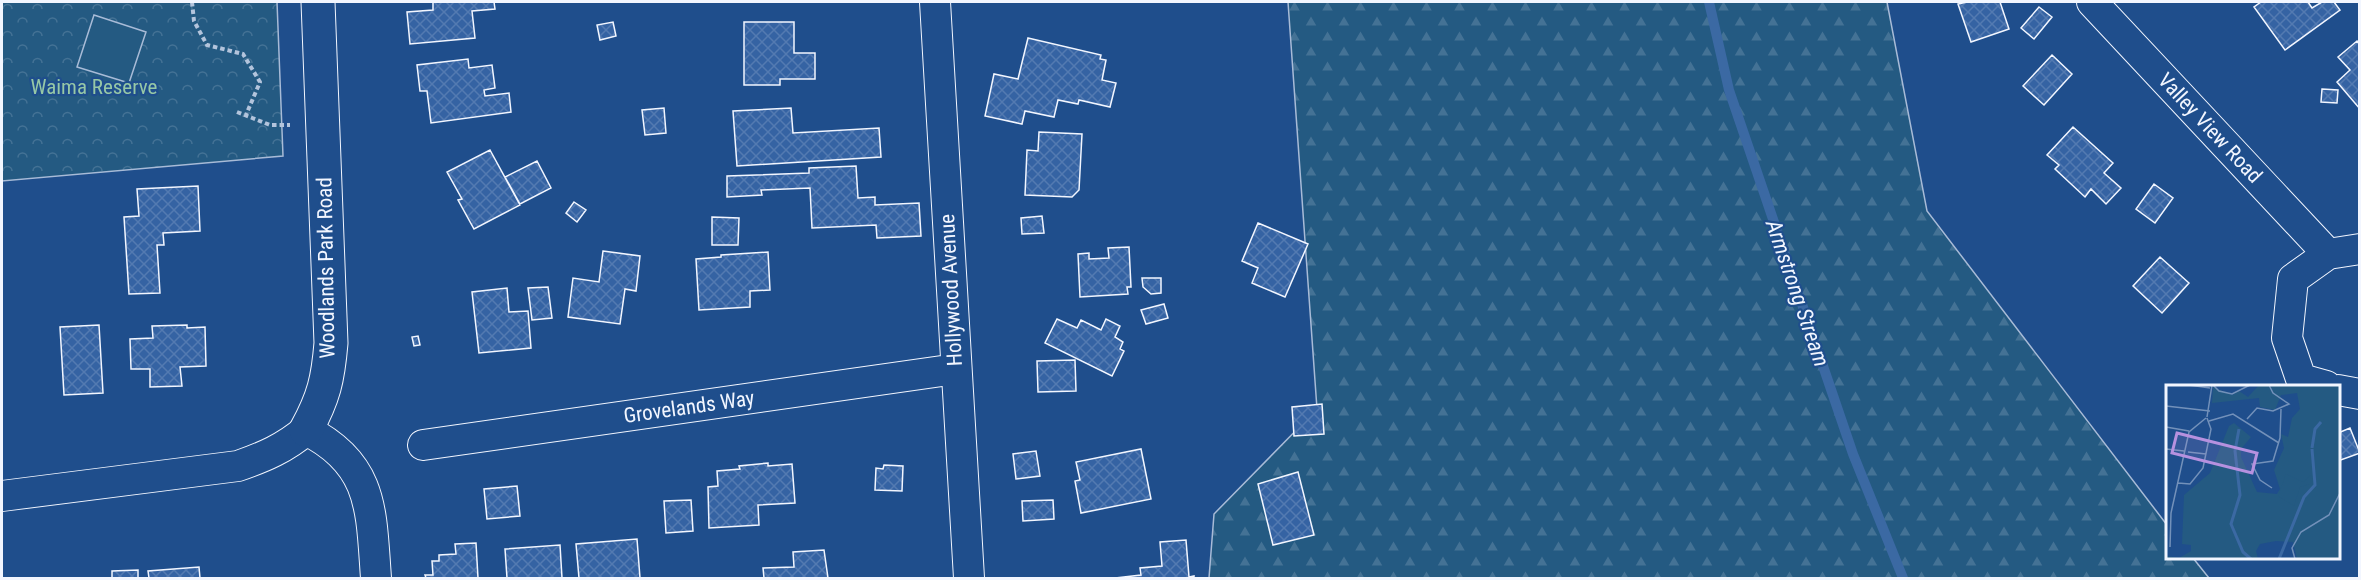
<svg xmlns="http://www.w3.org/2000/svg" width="2361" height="580" font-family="'Roboto Condensed',sans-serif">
<defs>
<pattern id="forest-firs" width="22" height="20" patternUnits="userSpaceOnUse" patternTransform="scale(1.5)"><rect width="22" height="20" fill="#245a82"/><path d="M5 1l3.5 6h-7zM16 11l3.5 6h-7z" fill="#447295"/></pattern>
<pattern id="park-crowns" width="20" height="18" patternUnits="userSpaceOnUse" patternTransform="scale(1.5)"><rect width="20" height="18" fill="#245a82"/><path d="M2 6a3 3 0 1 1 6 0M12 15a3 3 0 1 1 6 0" fill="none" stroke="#447295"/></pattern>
<pattern id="building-cross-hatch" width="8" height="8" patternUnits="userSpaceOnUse" patternTransform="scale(1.5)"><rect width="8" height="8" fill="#3563a3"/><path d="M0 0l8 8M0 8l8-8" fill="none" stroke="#537ab1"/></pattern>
</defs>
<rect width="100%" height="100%" fill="#1f4e8c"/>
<path fill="url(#forest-firs)" stroke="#a8bbd7" stroke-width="1.5" d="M1288,2H1887L1927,211L2167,525L2168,558H2193L2209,578H1209L1214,514L1317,409Z"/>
<path fill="url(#park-crowns)" stroke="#a8bbd7" stroke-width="1.5" d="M2,2H277L283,156L2,181Z"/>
<path fill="#245a82" stroke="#a8bbd7" stroke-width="1.5" d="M94,15L146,32L129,83L77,67Z"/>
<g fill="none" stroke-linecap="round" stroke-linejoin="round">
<path stroke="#3b69a3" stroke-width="10" d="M1709,2L1729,90L1853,454L1903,578"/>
</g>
<path fill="url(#building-cross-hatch)" stroke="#f2f6ff" stroke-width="1.5" d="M433,2H494L495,9L472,11L475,38L410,44L407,12L433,10Z
M1967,2H2000L2009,29L1971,42L1958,4Z
M2261,2H2308L2312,8L2322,2H2334L2340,10L2285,50L2254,7Z
M2039,7L2052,17L2034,39L2021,28Z
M613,22L616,36L600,40L597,25Z
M744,22H794V53H815V79H780V85H744Z
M1028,38L1101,55L1100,59L1106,60L1102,80L1116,83L1110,107L1079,100L1078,104L1058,100L1054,117L1025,111L1022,124L985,116L994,74L1018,79Z
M2357,41L2360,45V109L2337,82L2350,70L2338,57Z
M2052,55L2072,74L2044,105L2023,86Z
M468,59L469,68L492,65L495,88L484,90L485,96L509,93L511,112L431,123L427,91H420L417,65Z
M2322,89L2338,90L2337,103L2321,102Z
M664,108L666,133L645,135L642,110Z
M791,108L793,133L879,128L881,157L737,166L733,111Z
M2073,127L2113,163L2104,173L2121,188L2106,204L2091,189L2085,197L2055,169L2059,165L2047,155Z
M1039,132L1082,134L1079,190L1072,197L1025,195L1027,150L1038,151Z
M490,150L520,205L474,229L458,200L462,199L447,172Z
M537,161L551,188L520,204L505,177Z
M856,166L858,198L875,197V205L919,203L921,236L877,238L876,225L812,228L810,188L761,190L762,195L727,197V176L809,173V168Z
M2154,184L2173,198L2155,223L2136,209Z
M198,186L200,231L163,233L164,245H157L160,293L129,294L124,217L139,216L137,189Z
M574,202L586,210L577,222L566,213Z
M1042,216L1044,233L1022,234L1021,218Z
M712,217L739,218L738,245H712Z
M1258,223L1308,244L1285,297L1252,283L1258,268L1242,261Z
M1129,247L1131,287H1127L1128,294L1080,297L1078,254L1089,253V259L1109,258L1108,248Z
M603,251L640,256L636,291L625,289L620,324L568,317L573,278L599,282Z
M768,252L770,290L750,291V307L699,310L696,259L721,257V255Z
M2160,257L2189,283L2162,313L2133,286Z
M1142,278H1161V293L1151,294L1143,287Z
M548,287L552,318L532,320L528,288Z
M507,288L509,312L528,311L531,348L479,353L472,292Z
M1164,304L1168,318L1146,324L1141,310Z
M1057,319L1077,328L1081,320L1101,330L1106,319L1120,326L1115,337L1123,342L1120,349L1124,351L1112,376L1045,343Z
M99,325L103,393L64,395L60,327Z
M187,325V328L205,327L206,366L180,367L182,386L150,387V369H131L130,339L153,338L152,326Z
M418,336L420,345L414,346L412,337Z
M1075,360L1076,391L1038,392L1037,361Z
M1322,404L1324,434L1294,436L1292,407Z
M2350,428L2360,453L2338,461V433Z
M1141,449L1151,499L1081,513L1075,481L1080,480L1076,462Z
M1036,451L1040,476L1016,479L1013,454Z
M768,463V466L792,464L795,503L758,505L759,525L709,528L708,487L718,486L717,471L740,469L739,466Z
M884,465L903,466L902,491L875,490L876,468L883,469Z
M1298,472L1314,535L1273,545L1258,484Z
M517,486L520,516L487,519L484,489Z
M691,500L693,531L666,533L664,501Z
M1053,500L1054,519L1023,521L1022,501Z
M637,539L640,578H579L576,544Z
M1186,540L1189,577L1194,576V578H1115L1141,575L1140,568L1162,566L1160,542Z
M476,543L478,578H426L425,575H433L432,561H439V555L456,554L455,544Z
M560,545L562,578H507L505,549Z
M824,550L828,578H764L763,568L794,567L793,552Z
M199,567L200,578H149L148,571Z
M138,570V578H112V571Z"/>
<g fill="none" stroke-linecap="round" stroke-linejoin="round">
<defs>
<path id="street" d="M935,2L969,578
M2092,2L2328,254
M2326,386L2301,379L2287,338L2293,279L2328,254L2360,249
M2338,390L2360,394
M423,445L956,369
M2,496L238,466C264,457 285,448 306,430C374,464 371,511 376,578"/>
<path id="secondary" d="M306,430C324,397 328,379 331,343L318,2"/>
</defs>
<use href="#street" stroke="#f2f6ff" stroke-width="32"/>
<use href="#secondary" stroke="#f2f6ff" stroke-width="35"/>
<path stroke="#b3c4dc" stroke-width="4" stroke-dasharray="4.5 3" stroke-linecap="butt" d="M192,2L194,21L207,45L243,54L260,82L246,115
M237,112L270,125H290"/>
<use href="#street" stroke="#1f4e8c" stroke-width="30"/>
<use href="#secondary" stroke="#1f4e8c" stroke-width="33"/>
</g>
<g text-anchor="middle" stroke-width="4.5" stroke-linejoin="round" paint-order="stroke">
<g font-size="21" fill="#97c8a6" stroke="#1f4e8c">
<text x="94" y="94">Waima Reserve</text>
</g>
<g font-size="21" fill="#f2f6ff" stroke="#1f4e8c">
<text transform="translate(2210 128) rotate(47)" y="7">Valley View Road</text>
<text transform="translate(326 268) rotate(-91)" y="7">Woodlands Park Road</text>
<text transform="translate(951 290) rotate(-93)" y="7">Hollywood Avenue</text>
<text transform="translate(689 407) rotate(-8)" y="7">Grovelands Way</text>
</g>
<g font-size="22" font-style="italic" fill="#f2f6ff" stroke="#1f4e8c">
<text transform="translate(1798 293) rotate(71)" y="8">Armstrong Stream</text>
</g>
</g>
<g transform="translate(2166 385)">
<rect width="174" height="174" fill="#1f4e8c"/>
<path d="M93,0H174V174H131L127,157L110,156L94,159L90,166L92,174H0V171L13,173L25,166V160L16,159L18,110L44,88L63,41L68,38L85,52L75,64V72L91,107L111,109L114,104L108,85L118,63L115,49L122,52L126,33L134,24L131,8L115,10L109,25L94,22L93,13L46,18L47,2L66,10L73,6L82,12Z" fill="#245a82"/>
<path d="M120,89L137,97L145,90L144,99L134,102L128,121L112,111Z" fill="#245a82"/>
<path fill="none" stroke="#3b69a3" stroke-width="3" d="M73,44L69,66L74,110L65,139L77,167L85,174M146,63L149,44L155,37M113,174L138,112L149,100L146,64"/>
<path fill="none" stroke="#7391ba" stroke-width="1.5" d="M23,0L44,3M47,0L53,6L66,9L84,0M0,21L44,26M41,32L46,0M81,34L91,23L107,26L123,19L107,8L103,0M43,36L67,29L113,58M0,42L23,46M0,64L18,66M22,67L40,69M12,98L24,99L37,83L45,44L41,33M106,103L94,95L86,79L107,76L114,53L115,24M4,162L5,128L23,47L40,33M129,174L126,163L135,147L163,130L174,108"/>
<path fill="#b691df" fill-opacity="0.15" stroke="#b691df" stroke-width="3" d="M11,48L91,68L86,88L6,68Z"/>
<rect width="174" height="174" fill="none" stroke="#f2f6ff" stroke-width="3"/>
</g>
<rect width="2361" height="580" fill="none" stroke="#f2f6ff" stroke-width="6"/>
</svg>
